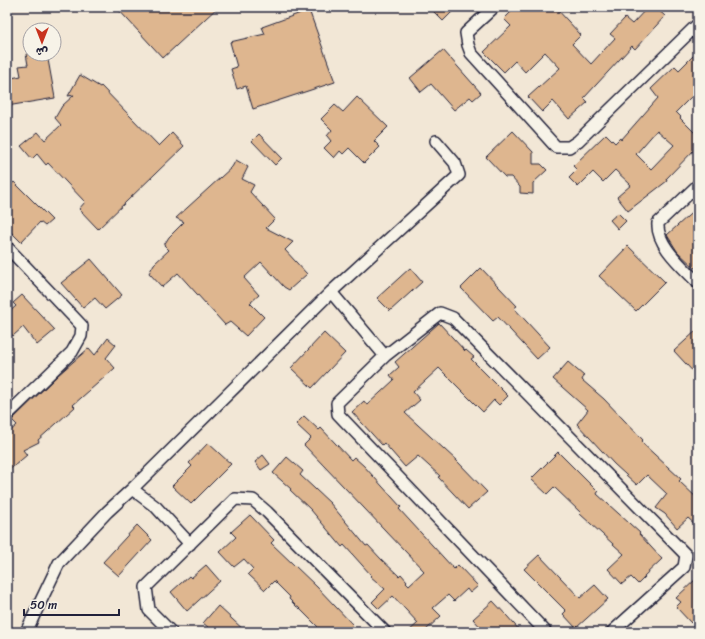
<svg xmlns="http://www.w3.org/2000/svg" width="705" height="639" font-family="Sriracha,'Playpen Sans Arabic',sans-serif">
<rect width="100%" height="100%" fill="#f2e7d6"/>
<filter id="ink" filterUnits="userSpaceOnUse"><feTurbulence type="fractalNoise" baseFrequency=".025" numOctaves="2"/><feDisplacementMap in="SourceGraphic" scale="8" xChannelSelector="R" yChannelSelector="G"/><feConvolveMatrix kernelMatrix="1 2 1 2 8 2 1 2 1" color-interpolation-filters="sRGB"/></filter>
<g filter="url(#ink)">
<path fill="#deb68f" stroke="#22223b" fill-rule="evenodd" d="M116,7H218L163,58Z
M429,7H457L443,21Z
M516,7H555L581,35L572,44L591,64L615,38L610,34L625,18L632,24L648,7H655L665,16L635,49L632,46L584,98L588,102L569,119L553,101L542,112L528,97L560,68L545,52L525,72L515,61L504,72L484,52L511,26L504,19Z
M309,10L335,82L253,109L246,86L237,89L231,69L237,67L230,42L265,34L262,27Z
M443,50L481,93L473,100L470,97L454,110L431,84L421,92L410,78Z
M26,54H47L55,98L7,106V79L21,76L19,66L28,65Z
M693,56L698,62V90L676,112L681,117L680,118L698,136V146L666,179L667,181L628,211L617,197L631,185L615,170L603,182L593,172L578,187L569,178L577,170L573,166L606,134L615,143L620,138L621,140L658,98L651,89L675,66L679,70ZM657,130L674,145L651,169L636,154Z
M80,75L100,87L101,86L159,146L172,133L184,146L98,229L79,209L85,202L48,163L46,165L37,154L32,159L21,146L38,132L45,140L61,125L55,118L62,106L74,95L68,96Z
M357,97L388,127L374,141L380,147L364,163L349,148L343,154L340,151L334,158L324,148L331,141L327,136L332,130L321,119L335,105L343,112Z
M513,131L533,152V164H541L547,170L533,183V194L520,193V187L511,177H505L486,157Z
M259,134L282,158L275,165L252,141Z
M236,160L248,167L242,179L254,185L250,192L275,219L266,228L293,242L285,250L307,274L289,290L284,287L261,262L244,278L259,295L250,303L264,317L246,336L230,322L225,325L178,273L162,287L149,273L154,264L169,250L164,245L169,237L184,222L176,218L232,167Z
M14,182L52,220L45,226L40,222L21,242L7,228V188Z
M698,207V271L677,251L667,235Z
M618,213L626,221L618,229L610,220Z
M628,246L665,282L636,311L599,276Z
M91,259L122,295L105,309L95,298L83,308L61,283Z
M410,268L422,282L390,311L377,298Z
M481,268L517,306L514,308L550,347L537,359L498,317L493,321L461,288Z
M22,295L55,330L37,345L23,327L13,336L7,329V314L16,306L13,303Z
M439,323L465,351L466,350L474,357L471,359L508,396L499,405L494,400L483,412L439,368L413,392L420,400L405,413L457,461L487,492L468,509L438,477L440,476L418,456L405,467L384,443L382,445L352,412L364,401L367,405L394,380L390,375L399,367L395,362Z
M698,329V377L674,351Z
M324,333L345,353L312,388L291,368Z
M108,338L116,345L106,358L115,368L73,405L75,407L38,440L39,442L23,450L27,455L7,472V434L17,425L12,420L58,375L89,348L95,355Z
M568,362L584,376L582,380L604,399L643,440L641,442L681,479L679,481L698,499V527L688,518L677,528L665,514L656,508L667,494L647,475L637,485L614,464L577,424L588,410L553,379Z
M304,416L319,430L321,428L351,460L354,457L364,466L401,507L399,509L454,569L458,565L478,586L470,593L467,589L454,601L448,595L433,608L441,616L424,632H408L418,623L393,596L379,609L372,602L385,589L370,576L371,575L344,545L342,547L311,510L290,490L291,489L273,473L287,457L303,471L300,475L330,503L366,546L368,545L381,559L399,576L401,574L407,581L406,582L409,585L424,571L304,445L311,438L296,424Z
M208,443L231,464L191,504L172,486L192,466L189,463Z
M558,452L598,492L597,494L640,533L639,534L662,559L644,576L645,577L638,584L631,577L622,584L608,569L624,554L580,514L581,513L554,487L547,494L531,479Z
M263,455L270,464L261,470L255,462Z
M250,515L274,540L271,543L317,587L353,625L346,632H323L298,607H297L289,599L290,597L274,581L265,590L248,574L253,569L244,559L234,567L220,552L236,537L231,532Z
M137,525L152,540L119,576L103,562Z
M539,555L580,598L595,585L608,599L576,628L563,614L566,611L524,569Z
M206,565L220,581L187,611L171,592L189,576L191,578Z
M698,577V616L691,623L676,607L681,602L676,598Z
M493,601L507,616L521,632H485L473,619Z
M218,606L246,632H214L203,623Z"/>
<g fill="none" stroke-linecap="round" stroke-linejoin="round">
<defs>
<path id="minor" d="M494,7L466,33L468,45L471,53L556,147H569L578,141L698,24
M698,185L658,223C656,245 684,268 698,283
M7,247L82,326L81,336L72,352L7,415
M331,292L385,356
M132,489L156,507L190,544
M26,632L59,563L107,512L132,489L331,292L459,175L455,163L436,141
M171,632L149,610L146,587L235,499L253,500L267,512L385,632
M546,632L338,414L337,403L385,356L440,313L453,318L686,555L684,567L612,632"/>
</defs>
<use href="#minor" stroke="#22223b" stroke-width="14"/>
<use href="#minor" stroke="#f7f3e8" stroke-width="11"/>
</g>
</g>
<rect width="705" height="639" fill="none" stroke="#f7f3e8" stroke-width="24"/>
<rect x="12" y="12" width="681" height="615" fill="none" stroke="#22223b" stroke-width="1.5" filter="url(#ink)"/>
<g transform="translate(42 42) rotate(180)"><circle r="19" fill="#f7f3e8" stroke="#a29fa3"/>
<path d="M0-3L7 15L0 10L-7 15Z" fill="#c8321e"/>
<text y="-6" font-size="11" font-weight="bold" text-anchor="middle" fill="#22223b">ش</text>
</g>
<path d="M24 609v6h95v-6" fill="none" stroke="#22223b" stroke-width="2"/>
<text x="30" y="609" font-size="12" fill="#22223b" stroke="#f7f3e8" stroke-width="3" paint-order="stroke">50 m</text>
</svg>
